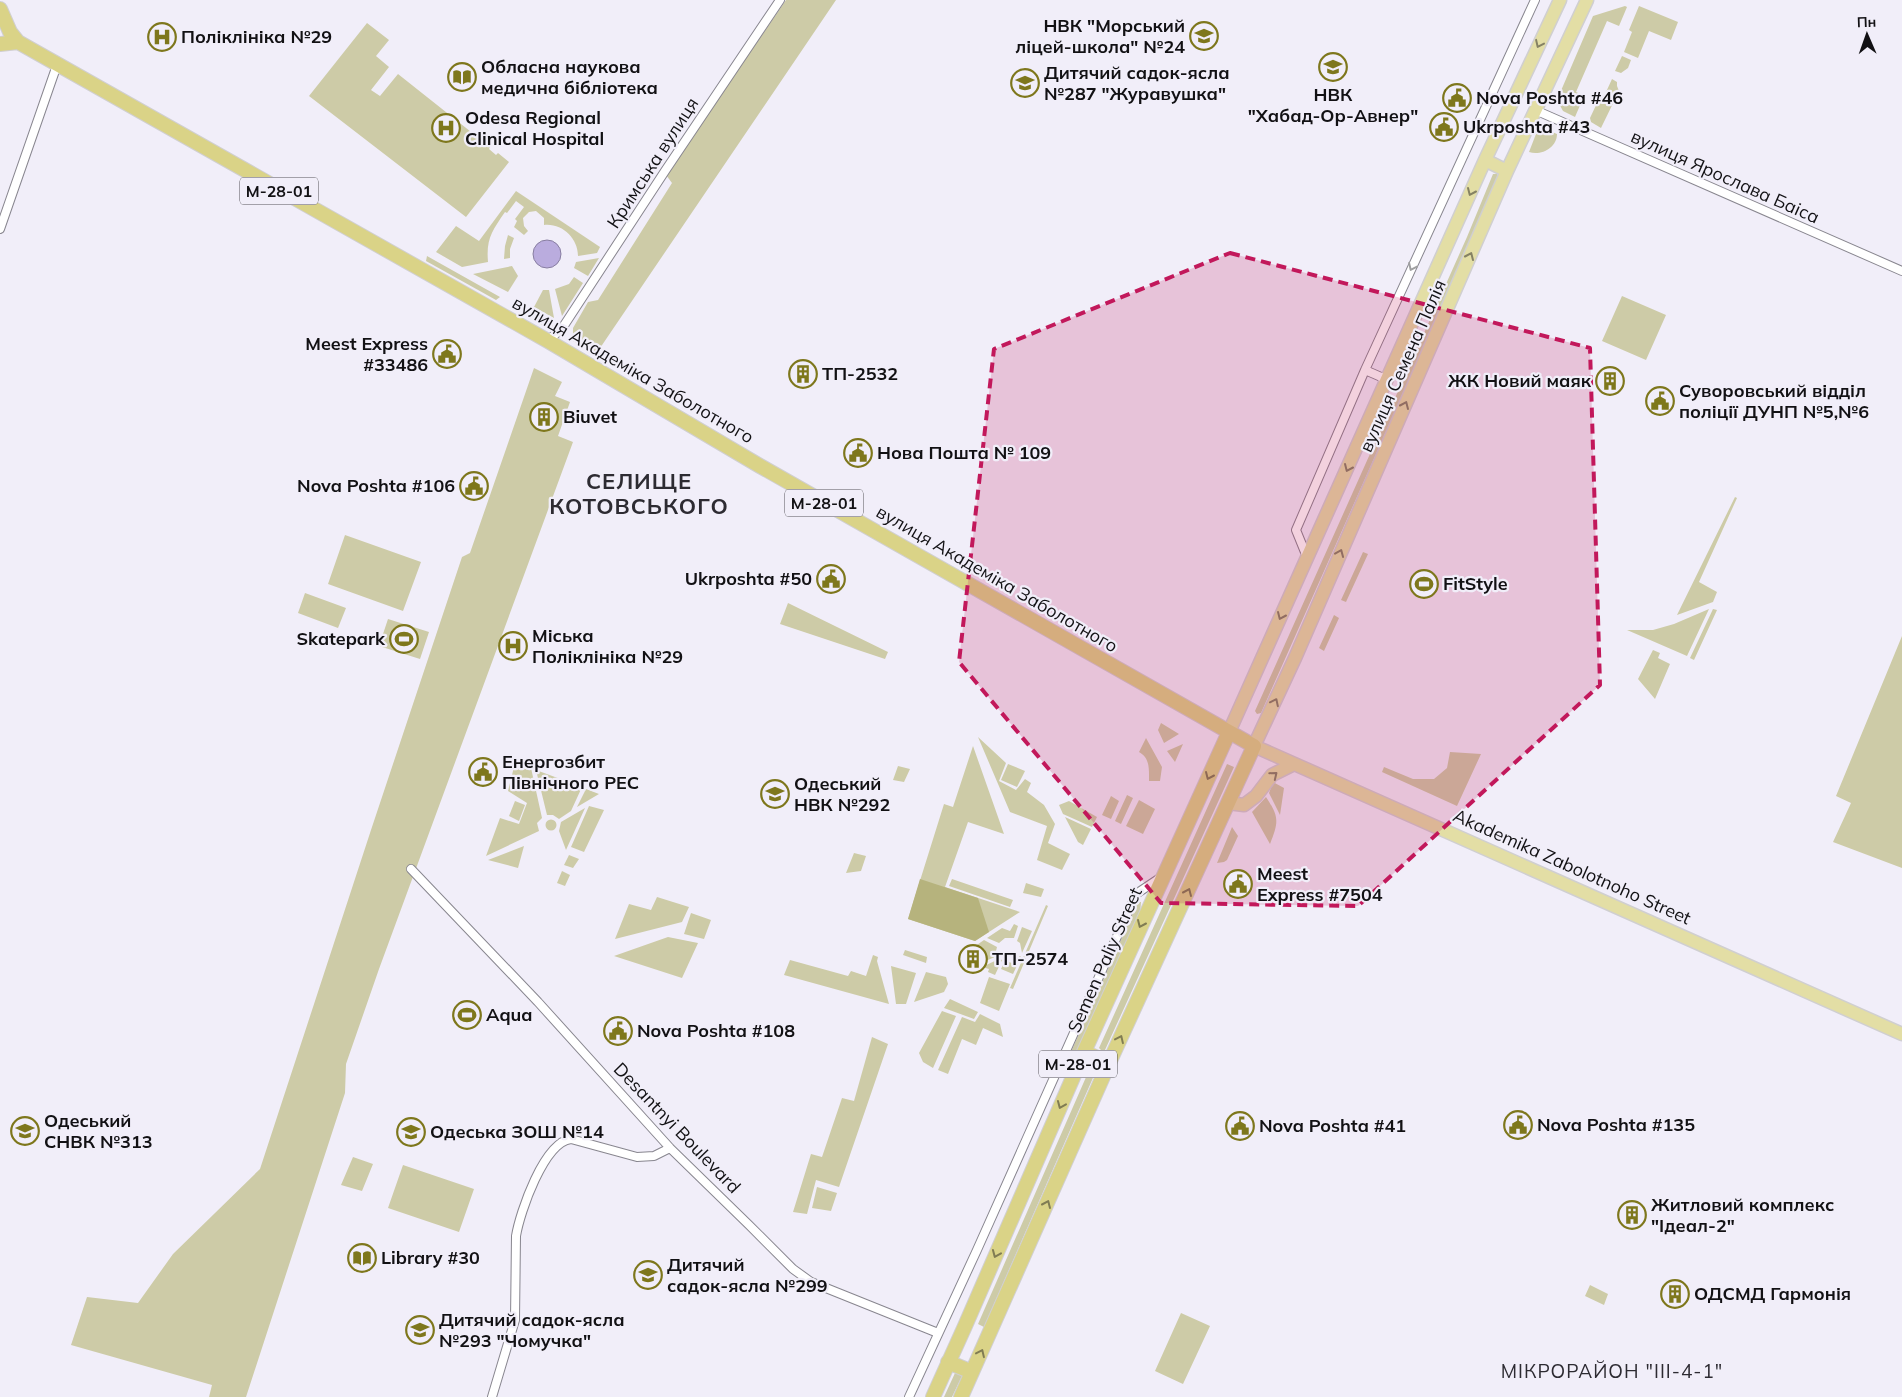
<svg xmlns="http://www.w3.org/2000/svg" width="1902" height="1397" font-family="Mulish,sans-serif">
<rect width="100%" height="100%" fill="#f1eef9"/>
<path fill="#cdcba7" d="M786,0H836L596,354L573,341V328L588,302L598,300L672,183L666,175Z
M1625,6L1627,7L1619,26L1607,21L1576,92L1584,96L1575,117L1563,111L1557,100L1593,16Z
M1639,6L1678,22L1671,40L1649,31L1638,58L1624,52L1632,32L1629,30Z
M367,23L389,40L376,56L389,67L371,90L380,96L398,74L490,147L489,149L496,155L498,153L509,162L466,217L309,96Z
M1622,56L1631,60L1628,68L1621,73L1615,71Z
M1612,79L1617,82V86L1619,91L1601,128L1591,122L1590,118L1598,101L1601,103Z
M1540,129H1545L1557,134C1557,148 1541,156 1529,152L1536,134Z
M1493,174H1497L1499,177L1472,238L1261,713L1257,714L1255,711L1467,237Z
M516,191L600,247L597,253L578,256C578,238 562,223 544,225V218L536,211L529,212L523,218L524,226L528,231L524,235L514,227L517,221L515,219L524,207L516,201L507,213L505,212C492,231 486,239 488,262L462,267L436,252L456,226L479,241Z
M508,235L514,238L510,249V258L504,259L505,246Z
M427,256L500,297L496,300L426,261Z
M599,258L588,276L574,268L576,262Z
M512,266L518,276L508,292L473,274Z
M574,277L583,283L562,316L555,289L569,284Z
M543,290H549L554,318L534,307Z
M1622,296L1666,315L1646,360L1602,341Z
M533,314L556,327L548,328L533,320Z
M534,368L562,382L555,396L570,402L558,436L573,442L379,969L346,1064L345,1093L246,1397H209L212,1385L71,1345L87,1297L138,1303L173,1254L260,1169L371,830L462,557L470,553Z
M1735,497L1737,498L1699,582L1717,592L1713,602L1677,615Z
M345,535L421,562L403,611L328,584Z
M1363,552L1368,554L1346,602L1341,600Z
M305,593L346,608L338,628L298,613Z
M788,603L888,652L885,659L780,624Z
M1709,609L1687,656L1627,630H1653L1674,624Z
M1713,609L1717,610L1694,660L1690,658Z
M1334,615L1339,618L1324,651L1319,648Z
M388,619L429,632L420,659L379,646Z
M1902,636V868L1833,842L1851,803L1836,796Z
M1653,650L1660,653L1658,658L1670,664L1655,699L1638,679Z
M1161,723L1179,734L1164,743L1158,730Z
M978,737L1006,763L999,781L1016,790L1025,779L1031,783L1027,792L1044,805L1055,824L1048,843L1070,854L1062,870L1037,860L1047,826L1010,812Z
M1146,738L1162,767L1160,781H1149C1149,769 1150,758 1139,752Z
M1183,744L1175,762L1167,751Z
M973,746L1004,834L968,822L945,887L1020,912L975,941L908,919L944,804L953,807Z
M1450,752L1481,754L1457,806L1382,772L1384,767L1413,779H1434L1447,768Z
M515,763L531,768L542,818L537,823L539,831L486,856L500,818L519,824L527,803L508,791Z
M1008,764L1025,771L1017,787L1001,780Z
M1227,764L1234,767L1105,1050L1103,1052L1099,1048Z
M898,766L910,769L904,782L893,780Z
M536,770L582,787L571,811L559,819L553,815H547Z
M1273,782L1284,788L1280,815L1269,793Z
M586,789L599,794L577,807Z
M1127,795L1133,798L1121,824L1115,821Z
M1111,796L1119,801L1111,819L1102,815Z
M1266,797C1279,817 1279,821 1270,844L1252,812Z
M1139,800L1155,809L1143,834L1126,826Z
M515,801L525,805L519,821L509,816Z
M1069,801L1097,817L1092,827L1063,814L1059,805Z
M589,806L604,810L584,852L571,847Z
M585,808L566,850L559,831L561,822Z
M1065,817L1091,829L1083,845L1078,842Z
M545.5 825a5.5 5.5 0 1 1 11 0a5.5 5.5 0 1 1-11 0Z
M1232,827L1238,836L1227,860L1224,862L1217,863Z
M524,846L518,868L488,860Z
M854,853L866,856L861,871L846,873Z
M569,855L579,859L573,868L564,865Z
M562,871L570,875L565,886L557,883Z
M952,879L1013,900L1010,907L949,886Z
M1026,883L1044,889L1041,897L1023,893Z
M657,897L689,907L682,922L615,939L629,904L651,910Z
M1139,902H1141L1140,914L1072,1066L1066,1063L1137,904Z
M1046,905L1048,906L1013,989L1010,988Z
M691,913L711,920L704,939L684,934Z
M1014,924L1018,926L1014,938H1005L999,943L987,938L1002,928L1010,931Z
M1022,927L1032,931L1022,953L1020,943L1017,941Z
M668,937L698,943L682,978L614,956Z
M984,940L997,947L996,951L997,956L981,963L985,950L974,947Z
M905,950L927,957L926,963L903,955Z
M873,955L878,957L877,961L889,1004L784,975L790,960L848,976L851,971L866,976Z
M1020,956L1021,957L1013,974L1001,969L1005,961L1012,963Z
M999,959L1002,960L995,975L988,972L989,969L982,967Z
M891,966L916,973L906,1004H896Z
M926,972L946,977L948,984L944,992L914,1002Z
M989,977L1010,984L999,1011L980,1003Z
M950,999L978,1012L974,1019L944,1008Z
M942,1011L956,1016L933,1068L923,1062L919,1053Z
M980,1014L1000,1024L1003,1037L983,1028L976,1045L962,1039L948,1074L938,1070L962,1017L975,1022Z
M872,1037L888,1044L839,1187L816,1180L807,1214L793,1212L811,1154L822,1157L842,1098L854,1101Z
M1093,1067L1096,1068V1071L984,1327L978,1324L1090,1068Z
M353,1157L373,1164L362,1191L341,1185Z
M403,1165L474,1189L459,1232L388,1208Z
M817,1187L837,1193L831,1211L812,1208Z
M1590,1285L1608,1294L1604,1305L1585,1296Z
M1181,1313L1210,1326L1183,1384L1155,1371Z
M955,1373L962,1376L952,1397H944Z"/>
<path fill="#b6b37d" d="M920,879L978,898L989,932L975,941L908,919Z"/>
<path fill="#baacde" stroke="#887ea1" d="M533 254a14 14 0 1 1 28 0a14 14 0 1 1-28 0Z"/>
<g fill="none" stroke-linecap="round" stroke-linejoin="round">
<defs>
<path id="minor" d="M1535,110L1902,271
M0,229L57,65
M548,341L563,327L665,171L780,0
M1365,370L1388,380
M1307,557L1296,530L1365,370L1535,0
M411,869L538,1002L670,1148L749,1225L793,1269L811,1282L938,1333
M492,1397L515,1320L516,1236C520,1212 544,1142 571,1139L637,1157L654,1156L670,1148
M909,1397L977,1250L1136,894L1160,878"/>
<path id="primary" d="M1587,0L1507,171L1295,658L1254,746L1902,1034
M1485,160L1507,171
M1229,732L1485,160L1560,0
M1228,803L1244,805L1256,796L1272,775L1294,764"/>
<path id="trunk" d="M0,9L10,32L18,42L548,341L760,466L1254,746L1109,1063L961,1397
M0,44L18,42
M1084,1052L1109,1063
M948,1362L972,1372
M933,1397L965,1326L1084,1052L1229,732"/>
</defs>
<use href="#minor" stroke="#88868f" stroke-width="10"/>
<use href="#primary" stroke="#d0cfd0" stroke-width="15"/>
<use href="#trunk" stroke="#d0cfd0" stroke-width="16"/>
<use href="#minor" stroke="#fff" stroke-width="8"/>
<use href="#primary" stroke="#e3dea5" stroke-width="12"/>
<use href="#trunk" stroke="#dad387" stroke-width="14"/>
</g>
<defs><path id="oneway-chevron" d="M-2-3.5L2.5 0L-2 3.5" fill="none" stroke-width="1.6" stroke-linecap="round" stroke-linejoin="round" transform="scale(1.25)"/></defs>
<g stroke="#858264">
<use href="#oneway-chevron" transform="translate(1539 44) rotate(115)"/>
<use href="#oneway-chevron" transform="translate(1471 192) rotate(114)"/>
<use href="#oneway-chevron" transform="translate(1470 256) rotate(-66)"/>
<use href="#oneway-chevron" transform="translate(1405 405) rotate(-66)"/>
<use href="#oneway-chevron" transform="translate(1348 468) rotate(114)"/>
<use href="#oneway-chevron" transform="translate(1340 553) rotate(-67)"/>
<use href="#oneway-chevron" transform="translate(1281 616) rotate(114)"/>
<use href="#oneway-chevron" transform="translate(1275 702) rotate(-64)"/>
<use href="#oneway-chevron" transform="translate(1274 775) rotate(-39)"/>
</g>
<use stroke="#a0a0a1" href="#oneway-chevron" transform="translate(1412 267) rotate(115)"/>
<g stroke="#807c53">
<use href="#oneway-chevron" transform="translate(1209 776) rotate(114)"/>
<use href="#oneway-chevron" transform="translate(1188 892) rotate(-66)"/>
<use href="#oneway-chevron" transform="translate(1141 924) rotate(114)"/>
<use href="#oneway-chevron" transform="translate(1120 1039) rotate(-65)"/>
<use href="#oneway-chevron" transform="translate(1061 1105) rotate(113)"/>
<use href="#oneway-chevron" transform="translate(1047 1204) rotate(-66)"/>
<use href="#oneway-chevron" transform="translate(996 1254) rotate(113)"/>
<use href="#oneway-chevron" transform="translate(981 1353) rotate(-65)"/>
</g>
<path fill="#c2185b" fill-opacity="0.2" stroke="#c2185b" stroke-width="4" stroke-dasharray="10 6" stroke-linejoin="round" d="M1230,253L1590,348L1600,685L1358,906L1161,903L959,662L994,349Z"/>
<defs>
<symbol id="school-ring" viewBox="-11 -11 22 22"><circle r="9.5" fill="#f1eef9" stroke="#7e771c" stroke-width="1.5"/><path d="M0-5L7-2L0 1L-7-2ZM-4 1L0 2.5L4 1V4Q0 6-4 4Z" fill="#7e771c"/></symbol>
<symbol id="hospital-ring" viewBox="-11 -11 22 22"><circle r="9.5" fill="#f1eef9" stroke="#7e771c" stroke-width="1.5"/><path d="M-5-5h3v3.5h4V-5h3V5h-3V1.5h-4V5h-3Z" fill="#7e771c"/></symbol>
<symbol id="library-ring" viewBox="-11 -11 22 22"><circle r="9.5" fill="#f1eef9" stroke="#7e771c" stroke-width="1.5"/><path d="M-6-4Q-3-5.5-.7-3.5V5Q-3 3-6 4ZM6-4Q3-5.5 .7-3.5V5Q3 3 6 4Z" fill="#7e771c"/></symbol>
<symbol id="civic-ring" viewBox="-11 -11 22 22"><circle r="9.5" fill="#f1eef9" stroke="#7e771c" stroke-width="1.5"/><path d="M-.6-6.5H3V-4.5H.6V-3L4-1V1h2V6H-6V1h2V-1L-.6-3ZM-1.2 2.5V6h2.4V2.5Z" fill="#7e771c"/></symbol>
<symbol id="building-ring" viewBox="-11 -11 22 22"><circle r="9.5" fill="#f1eef9" stroke="#7e771c" stroke-width="1.5"/><path d="M-4-6H4V6H1V3H-1V6H-4ZM-2.5-4.3h1.7v1.8h-1.7ZM.8-4.3h1.7v1.8H.8ZM-2.5-1h1.7V.8h-1.7ZM.8-1h1.7V.8H.8Z" fill="#7e771c"/></symbol>
<symbol id="stadium-ring" viewBox="-11 -11 22 22"><circle r="9.5" fill="#f1eef9" stroke="#7e771c" stroke-width="1.5"/><path d="M0-5a6.5 5 0 1 0 0 10a6.5 5 0 1 0 0-10ZM-3.5-1.8h7v3.6h-7Z" fill="#7e771c"/></symbol>
</defs>
<g fill-rule="evenodd">
<use href="#school-ring" x="1188" y="20" width="32" height="32"/>
<use href="#hospital-ring" x="146" y="21" width="32" height="32"/>
<use href="#school-ring" x="1317" y="51" width="32" height="32"/>
<use href="#library-ring" x="446" y="61" width="32" height="32"/>
<use href="#school-ring" x="1009" y="67" width="32" height="32"/>
<use href="#civic-ring" x="1441" y="82" width="32" height="32"/>
<use href="#civic-ring" x="1428" y="111" width="32" height="32"/>
<use href="#hospital-ring" x="430" y="112" width="32" height="32"/>
<use href="#civic-ring" x="431" y="338" width="32" height="32"/>
<use href="#building-ring" x="787" y="358" width="32" height="32"/>
<use href="#building-ring" x="1594" y="365" width="32" height="32"/>
<use href="#civic-ring" x="1644" y="385" width="32" height="32"/>
<use href="#building-ring" x="528" y="401" width="32" height="32"/>
<use href="#civic-ring" x="842" y="437" width="32" height="32"/>
<use href="#civic-ring" x="458" y="470" width="32" height="32"/>
<use href="#civic-ring" x="815" y="563" width="32" height="32"/>
<use href="#stadium-ring" x="1408" y="568" width="32" height="32"/>
<use href="#stadium-ring" x="388" y="623" width="32" height="32"/>
<use href="#hospital-ring" x="497" y="630" width="32" height="32"/>
<use href="#civic-ring" x="467" y="756" width="32" height="32"/>
<use href="#school-ring" x="759" y="778" width="32" height="32"/>
<use href="#civic-ring" x="1222" y="868" width="32" height="32"/>
<use href="#building-ring" x="957" y="943" width="32" height="32"/>
<use href="#stadium-ring" x="451" y="999" width="32" height="32"/>
<use href="#civic-ring" x="602" y="1015" width="32" height="32"/>
<use href="#civic-ring" x="1502" y="1109" width="32" height="32"/>
<use href="#civic-ring" x="1224" y="1110" width="32" height="32"/>
<use href="#school-ring" x="9" y="1115" width="32" height="32"/>
<use href="#school-ring" x="395" y="1116" width="32" height="32"/>
<use href="#building-ring" x="1616" y="1199" width="32" height="32"/>
<use href="#library-ring" x="346" y="1242" width="32" height="32"/>
<use href="#school-ring" x="632" y="1259" width="32" height="32"/>
<use href="#building-ring" x="1659" y="1278" width="32" height="32"/>
<use href="#school-ring" x="404" y="1314" width="32" height="32"/>
</g>
<g text-anchor="middle" stroke-width="4.5" stroke-linejoin="round" paint-order="stroke">
<g fill="#f1eef9" stroke="#555359" stroke-width="1">
<rect x="240" y="177.5" width="78" height="27" rx="4"/>
<rect x="785" y="489.5" width="78" height="27" rx="4"/>
<rect x="1039" y="1050.5" width="78" height="27" rx="4"/>
</g>
<g font-size="16" font-weight="bold" fill="#121114">
<text x="279" y="197">М-28-01</text>
<text x="824" y="509">М-28-01</text>
<text x="1078" y="1070">М-28-01</text>
</g>
<g font-size="18" font-weight="bold" fill="#121114" stroke="#f1eef9" text-anchor="start">
<text x="1185" y="32" text-anchor="end">НВК "Морський<tspan x="1185" dy="21">ліцей-школа" №24</tspan></text>
<text x="181" y="43">Поліклініка №29</text>
<text x="481" y="73">Обласна наукова<tspan x="481" dy="21">медична бібліотека</tspan></text>
<text x="1044" y="79">Дитячий садок-ясла<tspan x="1044" dy="21">№287 "Журавушка"</tspan></text>
<text x="1333" y="101" text-anchor="middle">НВК<tspan x="1333" dy="21">"Хабад-Ор-Авнер"</tspan></text>
<text x="1476" y="104">Nova Poshta #46</text>
<text x="465" y="124">Odesa Regional<tspan x="465" dy="21">Clinical Hospital</tspan></text>
<text x="1463" y="133">Ukrposhta #43</text>
<text x="428" y="350" text-anchor="end">Meest Express<tspan x="428" dy="21">#33486</tspan></text>
<text x="822" y="380">ТП-2532</text>
<text x="1591" y="387" text-anchor="end">ЖК Новий маяк</text>
<text x="1679" y="397">Суворовський відділ<tspan x="1679" dy="21">поліції ДУНП №5,№6</tspan></text>
<text x="563" y="423">Biuvet</text>
<text x="877" y="459">Нова Пошта № 109</text>
<text x="455" y="492" text-anchor="end">Nova Poshta #106</text>
<text x="812" y="585" text-anchor="end">Ukrposhta #50</text>
<text x="1443" y="590">FitStyle</text>
<text x="532" y="642">Міська<tspan x="532" dy="21">Поліклініка №29</tspan></text>
<text x="385" y="645" text-anchor="end">Skatepark</text>
<text x="502" y="768">Енергозбит<tspan x="502" dy="21">Північного РЕС</tspan></text>
<text x="794" y="790">Одеський<tspan x="794" dy="21">НВК №292</tspan></text>
<text x="1257" y="880">Meest<tspan x="1257" dy="21">Express #7504</tspan></text>
<text x="992" y="965">ТП-2574</text>
<text x="486" y="1021">Aqua</text>
<text x="637" y="1037">Nova Poshta #108</text>
<text x="44" y="1127">Одеський<tspan x="44" dy="21">СНВК №313</tspan></text>
<text x="1537" y="1131">Nova Poshta #135</text>
<text x="1259" y="1132">Nova Poshta #41</text>
<text x="430" y="1138">Одеська ЗОШ №14</text>
<text x="1651" y="1211">Житловий комплекс<tspan x="1651" dy="21">"Ідеал-2"</tspan></text>
<text x="381" y="1264">Library #30</text>
<text x="667" y="1271">Дитячий<tspan x="667" dy="21">садок-ясла №299</tspan></text>
<text x="1694" y="1300">ОДСМД Гармонія</text>
<text x="439" y="1326">Дитячий садок-ясла<tspan x="439" dy="21">№293 "Чомучка"</tspan></text>
</g>
<g font-size="18" fill="#121114" stroke="#f1eef9">
<text transform="translate(653 163) rotate(-57)" y="6">Кримська вулиця</text>
<text transform="translate(1725 177) rotate(24)" y="6">вулиця Ярослава Баіса</text>
<text transform="translate(1403 366) rotate(-66)" y="6">вулиця Семена Палія</text>
<text transform="translate(633 370) rotate(30)" y="6">вулиця Академіка Заболотного</text>
<text transform="translate(997 579) rotate(30)" y="6">вулиця Академіка Заболотного</text>
<text transform="translate(1572 867) rotate(24)" y="6">Akademika Zabolotnoho Street</text>
<text transform="translate(1105 960) rotate(-66)" y="6">Semen Paliy Street</text>
<text transform="translate(677 1128) rotate(46)" y="6">Desantnyi Boulevard</text>
</g>
<g font-size="19" letter-spacing="1" fill="#2d2b32" stroke="#f1eef9">
<text x="1612" y="1378">МІКРОРАЙОН "ІІІ-4-1"</text>
</g>
<g font-size="22" font-weight="bold" letter-spacing="1" fill="#2d2b32" stroke="#f1eef9">
<text x="639" y="489">СЕЛИЩЕ<tspan x="639" dy="25">КОТОВСЬКОГО</tspan></text>
</g>
</g>
<g transform="translate(1867 35) rotate(358)" stroke="#f1eef9" stroke-width="4" paint-order="stroke">
<path d="M0-4L9 19L0 12L-9 19Z" fill="#121114"/>
<text y="-8" font-size="14" font-weight="bold" text-anchor="middle" fill="#121114">Пн</text>
</g>
</svg>
